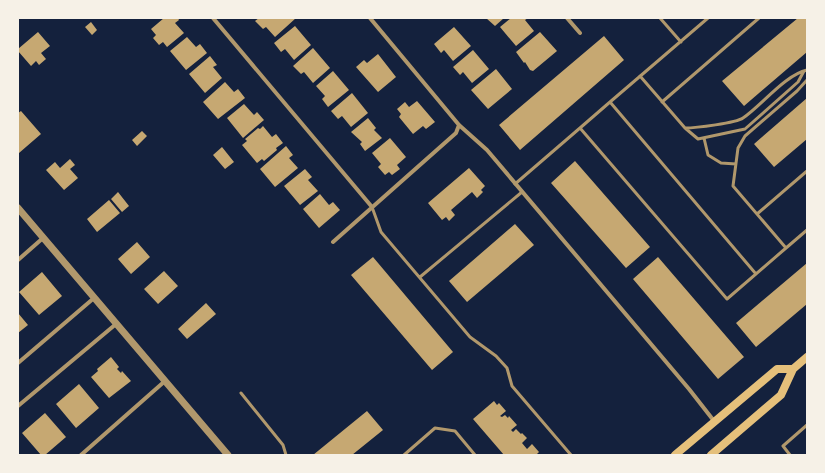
<svg xmlns="http://www.w3.org/2000/svg" width="825" height="473" font-family="'Fira Sans',sans-serif">
<rect width="100%" height="100%" fill="#14213d"/>
<path fill="#c6a872" d="M164,18H178L179,20L175,23L184,33L167,47L163,42L159,45L153,38L156,35L151,29Z
M259,18H296L275,37L266,27L263,29L255,21Z
M486,18H504L495,26Z
M511,18H528L525,20L534,31L516,46L500,27Z
M798,18H807V52L744,106L722,81Z
M91,22L97,30L92,35L85,27Z
M295,26L311,45L294,60L285,49L281,52L274,43Z
M454,27L471,46L453,61L444,50L441,53L434,44Z
M38,32L50,46L41,53L46,59L39,65L36,61L31,66L18,51V49Z
M540,32L557,51L533,71L530,70L525,62L524,63L516,52Z
M604,36L624,60L520,150L499,125Z
M187,37L196,47L200,44L207,53L186,70L170,51Z
M313,48L330,68L313,83L304,72L301,74L293,66Z
M473,50L489,69L472,83L463,72L460,75L453,67Z
M378,54L396,77L378,92L356,67L364,60L367,63Z
M210,56L217,65L213,67L222,78L205,93L189,74Z
M496,69L512,89L488,109L471,90Z
M333,71L349,90L328,107L322,99L325,96L316,86Z
M225,82L234,92L238,89L245,98L218,119L203,102Z
M352,93L368,113L351,127L342,116L338,119L331,111Z
M807,98V139L774,167L754,144Z
M417,101L435,122L426,129L423,126L413,134L399,117L401,114L397,109L405,102L409,107Z
M244,104L254,115L257,112L264,120L243,138L227,118Z
M21,111L41,134L19,153L18,151V113Z
M368,118L376,128L374,130L382,138L365,151L360,144L362,142L351,132Z
M263,126L272,137L276,134L283,143L276,148L277,150L264,161L262,159L257,163L242,145L247,141L245,139L258,128L260,129Z
M142,131L147,136L137,146L132,140Z
M390,138L406,157L397,165L400,169L392,175L389,172L385,175L378,167L381,164L372,153Z
M286,146L293,155L289,158L298,168L275,187L260,169Z
M222,147L234,162L225,169L213,155Z
M70,159L75,165L70,169L78,178L64,190L46,170L55,162L60,168Z
M575,161L650,247L626,268L551,183Z
M469,168L485,186L481,190L483,192L477,198L472,192L451,210L455,215L449,221L446,217L442,220L428,203Z
M305,169L312,177L308,180L318,191L300,205L284,186Z
M118,192L129,206L122,212L111,199Z
M320,194L329,205L333,202L340,210L319,228L303,209Z
M109,200L120,213L97,232L87,219Z
M515,224L534,245L467,302L449,281Z
M137,242L150,257L131,274L118,259Z
M373,257L453,352L432,370L351,275Z
M658,257L744,357L718,379L633,279Z
M807,263V304L756,347L736,323Z
M164,271L178,286L158,304L144,289Z
M42,272L62,296L39,315L19,292Z
M206,303L216,314L187,339L178,329Z
M18,313L28,325L18,333Z
M111,357L119,367L117,369L121,373L122,371L131,381L109,398L91,377L98,371L97,369Z
M79,384L99,408L76,428L56,404Z
M494,401L497,405L499,403L506,411L500,416L502,417L505,415L508,418L509,416L517,425L511,430L513,432L516,429L521,434L522,433L527,438L522,443L527,449L532,444L539,452L537,454L538,455H504L473,419Z
M367,411L383,430L352,455H313Z
M45,413L66,437L45,455H41L22,433Z"/>
<g fill="none" stroke-linecap="round" stroke-linejoin="round">
<path stroke="#b1986c" stroke-width="3" d="M660,18L681,42
M640,76L685,128L698,139L745,129L798,82L804,71
M807,80L797,91L745,136L738,148L733,186L786,248L807,230
M610,102L708,18
M662,102L759,18
M685,128C696,128 736,123 743,118C762,105 785,75 807,70
M704,138L708,155L721,163L736,164
M515,184L580,128
M372,207L381,232L470,337L496,356L507,368L512,386L571,455
M757,214L807,171
M756,274L610,102L580,128L727,299L786,248
M420,277L522,192
M241,393L283,445L286,455
M404,455L435,428L455,431L475,455
M790,455L783,446L807,425"/>
<path stroke="#b1986c" stroke-width="4" d="M213,18L372,207
M370,18L459,125L487,150L689,389L714,421
M567,18L580,33
M333,242L456,133L459,125
M18,260L43,238
M18,363L94,298
M18,406L116,324
M81,455L165,381"/>
<path stroke="#b1986c" stroke-width="7" d="M18,208L228,455"/>
<path stroke="#e5c07b" stroke-width="8" d="M675,455L777,369H793
M711,455L781,395L793,369L807,357"/>
</g>
<rect width="825" height="473" fill="none" stroke="#f6f1e7" stroke-width="38"/>
</svg>
